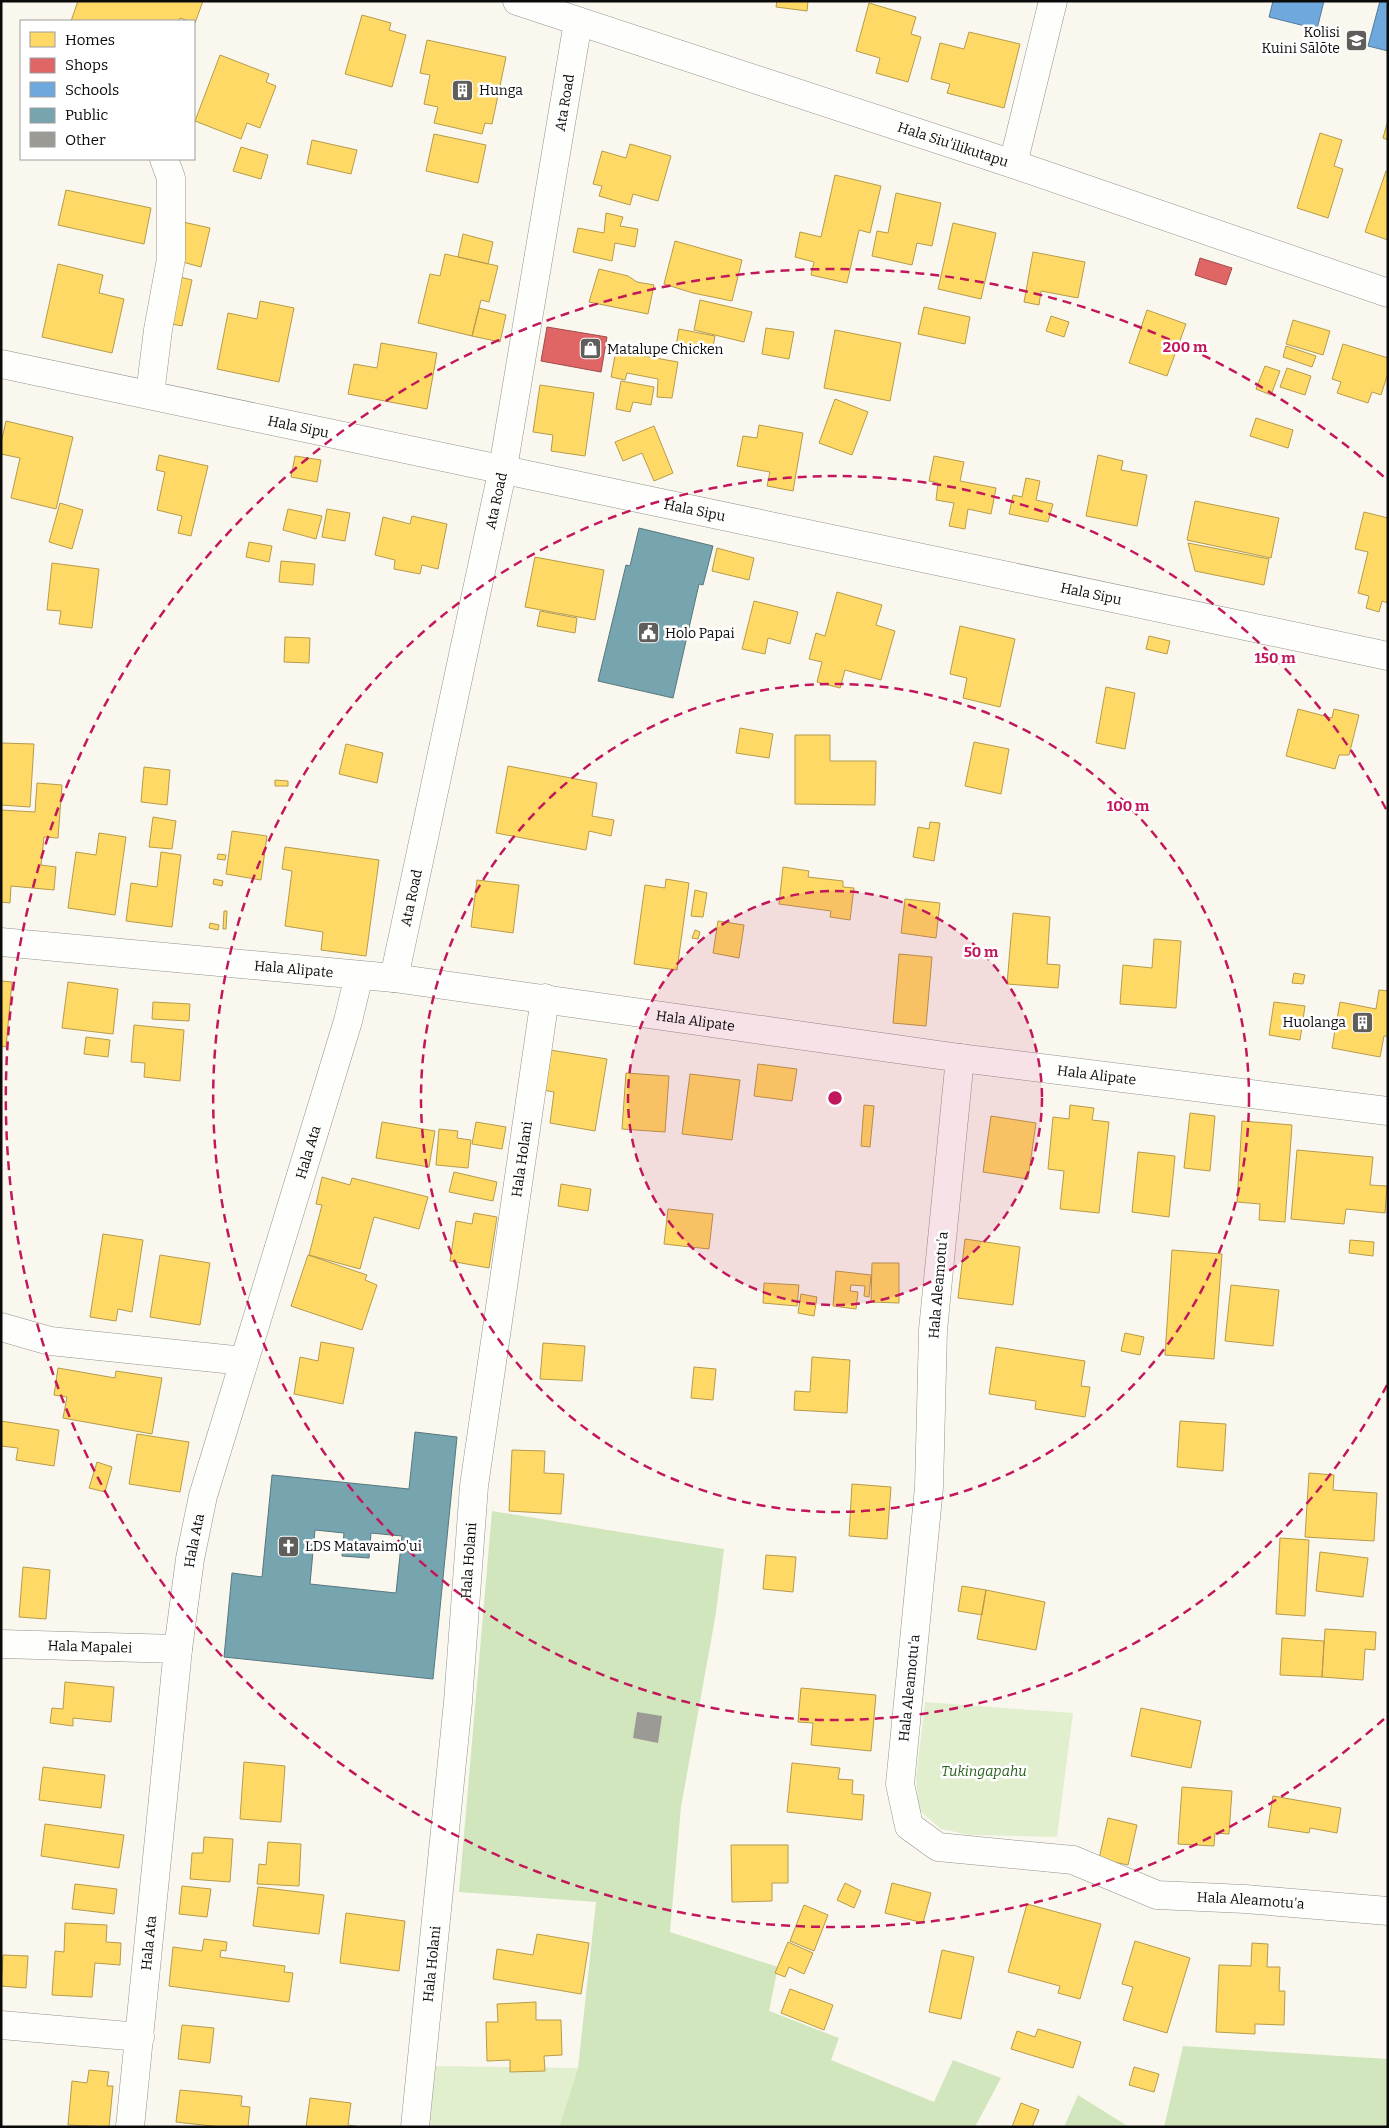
<svg xmlns="http://www.w3.org/2000/svg" width="1389" height="2128" font-family="Bitter,serif">
<rect width="100%" height="100%" fill="#faf8ee"/>
<path fill="#e1efcf" d="M925,1702L1073,1713L1057,1837L970,1835L941,1829L919,1810L916,1779Z
M435,2066L578,2068L559,2127H429Z"/>
<path fill="#d1e6bc" d="M492,1511L724,1549L716,1613L681,1807L670,1932L778,1967L769,2011L839,2038L831,2060L934,2102L953,2060L1001,2078L975,2127H559L578,2068L596,1902L459,1892Z
M1183,2046L1388,2059V2127H1164Z
M1078,2095L1129,2127H1064Z"/>
<path fill="#ffd966" stroke="#b69b4b" d="M78,1H203L195,23L180,18L179,21H71Z
M777,1H808L807,11L776,7Z
M869,3L916,17L911,34L921,37L908,82L876,73L880,58L856,51Z
M362,15L391,23L389,30L406,35L392,87L345,74Z
M969,32L1020,44L1004,108L947,93L950,84L931,79L940,43L964,49Z
M427,40L506,57L492,124L485,123L482,134L434,123L438,107L424,104L430,75L420,73Z
M220,55L269,74L266,82L276,86L260,128L247,123L241,139L195,121Z
M1388,120V140L1383,138Z
M1320,133L1342,140L1334,166L1343,169L1328,218L1297,208Z
M434,134L486,145L478,183L426,171Z
M312,140L357,150L351,174L307,164Z
M630,144L671,156L658,201L633,194L630,205L599,196L602,186L593,184L602,151L626,158Z
M241,147L268,155L261,179L233,171Z
M1386,171L1388,172V240L1365,232Z
M835,175L881,186L870,233L859,230L847,283L811,275L814,262L795,257L800,232L821,237Z
M66,190L151,208L144,244L58,225Z
M896,193L941,203L932,246L917,243L912,265L872,256L877,231L888,233Z
M606,213L623,217L620,226L638,229L635,247L615,243L612,261L573,252L578,228L604,233Z
M183,222L210,228L201,267L175,260Z
M953,223L996,233L981,299L938,289Z
M463,234L493,242L488,264L458,257Z
M675,241L742,260L732,301L693,293L664,284Z
M1033,252L1085,262L1078,298L1041,291L1039,305L1024,302Z
M445,254L498,266L489,302L481,300L472,336L418,323L430,274L440,276Z
M58,264L103,275L99,293L124,299L112,353L42,337Z
M599,269L628,276L637,282L654,285L648,314L589,302Z
M172,275L192,280L182,326L162,322Z
M700,300L752,312L744,342L694,330Z
M260,301L294,308L279,382L217,369L228,313L257,319Z
M924,307L970,317L965,344L918,334Z
M479,308L506,315L500,342L472,336Z
M1147,310L1186,324L1167,376L1129,363Z
M1051,316L1069,322L1064,337L1046,331Z
M1293,320L1330,331L1323,355L1286,344Z
M766,328L794,332L789,359L762,354Z
M679,329L715,336L712,352L676,346Z
M835,330L901,343L890,401L824,388Z
M381,343L437,353L427,409L348,394L354,364L377,368Z
M1343,344L1388,358V373L1381,395L1372,392L1368,403L1337,393L1341,382L1332,379Z
M1286,346L1316,356L1312,367L1283,357Z
M616,351L678,362L672,398L657,397L658,379L627,373L625,380L611,377Z
M1265,366L1280,371L1271,395L1256,389Z
M1287,368L1311,376L1305,395L1280,387Z
M621,381L654,387L651,405L633,402L630,412L616,409Z
M540,385L594,393L585,456L551,451L553,435L533,432Z
M835,399L868,412L852,455L819,443Z
M1256,418L1293,430L1288,448L1250,436Z
M6,421L73,437L56,509L11,498L20,458L1,454V443Z
M759,425L803,433L793,491L767,486L770,472L737,466L743,436L757,438Z
M654,426L673,473L654,481L642,453L623,461L615,442Z
M159,455L208,466L191,536L178,533L182,516L157,510L165,472L156,470Z
M1098,455L1123,461L1121,470L1147,475L1137,526L1086,516Z
M295,456L321,460L317,482L291,477Z
M934,456L964,462L960,481L996,488L991,514L968,509L965,529L949,526L954,503L936,500L938,483L929,481Z
M1026,478L1040,481L1036,500L1053,504L1048,522L1009,514L1013,495L1022,497Z
M1195,501L1279,518L1271,558L1187,540Z
M60,503L83,510L72,549L49,542Z
M288,509L322,516L316,539L283,530Z
M327,509L350,513L345,541L322,537Z
M1364,512L1388,518V603L1382,601L1379,612L1366,608L1369,596L1358,593L1368,552L1355,549Z
M412,516L447,524L438,569L422,565L420,574L394,569L395,560L375,555L383,517L410,524Z
M249,542L272,546L269,562L246,557Z
M1188,543L1269,559L1264,585L1195,571Z
M717,548L754,558L749,580L712,571Z
M535,557L604,570L595,620L525,607Z
M281,561L315,564L313,585L279,582Z
M52,563L99,569L92,628L59,624L61,611L47,610Z
M837,592L882,605L876,625L895,631L881,680L845,670L840,688L817,682L822,662L809,659L816,633L825,636Z
M754,601L798,612L790,644L768,638L765,654L742,649Z
M540,611L577,618L575,633L537,626Z
M960,626L1015,639L1000,707L963,698L967,678L950,674Z
M1149,636L1170,641L1167,654L1146,649Z
M285,637L310,638L309,663L284,662Z
M1106,687L1135,693L1125,749L1096,743Z
M1298,709L1332,718L1334,709L1359,715L1349,755H1339L1335,769L1286,756Z
M740,728L773,734L769,758L736,753Z
M795,735H830V761H876L875,805L795,804Z
M974,742L1009,749L1001,794L965,786Z
M1,743L34,744L30,807L1,805Z
M346,744L383,753L377,783L339,774Z
M508,766L597,783L592,816L614,820L611,836L589,831L586,850L496,833Z
M144,767L170,770L167,805L141,802Z
M275,780L288,781V786H275Z
M37,783L62,785L58,838L44,837L41,865L56,867L54,890L11,886L10,903L1,902V810L35,812Z
M153,817L176,821L172,849L149,847Z
M930,822L940,823L934,861L913,857L918,827L929,829Z
M232,831L267,836L261,880L226,874Z
M99,833L126,837L115,915L68,908L76,852L96,855Z
M285,847L379,860L366,956L321,950L323,932L285,926L292,871L282,869Z
M161,852L181,855L172,927L126,921L131,883L157,887Z
M218,854L226,855L225,860L217,859Z
M783,867L809,871L808,877L843,881V887L854,888L850,920L830,917L831,911L779,904Z
M214,879L223,881L222,886L213,884Z
M666,879L689,883L677,970L634,964L645,885L665,888Z
M477,880L519,885L513,933L471,927Z
M695,890L707,893L703,917L691,916Z
M905,899L940,903L936,938L901,933Z
M224,911H227L226,929H223Z
M1013,913L1050,917L1047,964L1060,965L1058,988L1007,984Z
M718,921L744,925L739,958L713,953Z
M210,923L219,925L218,930L209,928Z
M695,930L700,932L698,939L692,938Z
M1154,939L1181,941L1176,1008L1120,1004L1123,965L1152,968Z
M899,954L932,957L926,1026L893,1023Z
M1294,973L1305,975L1303,984L1292,983Z
M1,981L12,982L6,1047L1,1046Z
M68,982L118,989L113,1034L62,1028Z
M1379,990L1388,991V1036H1384L1380,1057L1332,1048L1340,1002L1376,1009Z
M153,1002L190,1004L189,1021L152,1019Z
M1274,1002L1305,1006L1300,1040L1269,1035Z
M134,1025L184,1030L180,1081L144,1077L145,1063L131,1062Z
M86,1037L110,1040L108,1057L84,1054Z
M550,1050L607,1059L595,1131L550,1123L554,1092L543,1090Z
M758,1064L797,1069L792,1101L754,1096Z
M626,1073L669,1076L665,1132L622,1129Z
M690,1074L740,1080L732,1140L682,1134Z
M864,1105L874,1106L870,1147L861,1146Z
M1070,1105L1094,1108L1092,1120L1109,1122L1099,1213L1060,1209L1064,1171L1048,1169L1053,1117L1069,1119Z
M1190,1113L1215,1116L1210,1171L1184,1168Z
M991,1116L1036,1123L1028,1179L983,1172Z
M1242,1121L1292,1125L1285,1222L1259,1220L1260,1204L1237,1202Z
M382,1122L435,1131L429,1167L376,1158Z
M476,1122L506,1127L502,1149L472,1144Z
M439,1129L458,1131L457,1138L471,1140L468,1168L436,1165Z
M1297,1150L1373,1157L1370,1185L1387,1186L1385,1213L1346,1209L1344,1224L1291,1219Z
M1138,1152L1175,1156L1169,1217L1132,1212Z
M454,1172L497,1182L493,1201L449,1192Z
M322,1177L350,1185L352,1178L428,1197L419,1229L374,1217L360,1269L309,1255L322,1205L316,1204Z
M561,1184L591,1189L588,1211L558,1206Z
M668,1209L713,1214L709,1249L664,1244Z
M474,1213L497,1217L489,1268L450,1261L456,1221L472,1224Z
M103,1234L143,1240L132,1312L118,1309L116,1321L90,1317Z
M965,1239L1020,1247L1013,1305L958,1298Z
M1350,1240L1374,1242L1373,1256L1349,1253Z
M1172,1250L1222,1254L1214,1359L1165,1355Z
M160,1255L210,1263L200,1325L150,1317Z
M308,1255L367,1275L365,1280L377,1285L362,1330L291,1306Z
M872,1263H899V1303L871,1302Z
M836,1271L871,1275L869,1297L864,1296L865,1286L851,1285L850,1291L858,1292L856,1309L833,1306Z
M764,1283L799,1285L797,1306L763,1303Z
M1231,1285L1279,1290L1273,1346L1225,1341Z
M801,1294L817,1297L814,1316L798,1313Z
M1125,1333L1144,1337L1140,1355L1121,1351Z
M321,1342L354,1348L343,1404L294,1394L300,1357L318,1361Z
M543,1343L585,1346L582,1381L540,1379Z
M996,1347L1085,1361L1081,1386L1090,1387L1085,1417L1035,1409L1036,1401L989,1394Z
M812,1357L850,1360L847,1413L794,1410L795,1391L810,1392Z
M694,1367L716,1369L713,1400L691,1398Z
M58,1368L115,1378L116,1371L162,1378L152,1434L63,1418L67,1397L54,1395Z
M1,1421L59,1430L54,1466L16,1460L18,1448L1,1446Z
M1180,1421L1226,1424L1223,1471L1177,1467Z
M137,1434L189,1442L180,1492L129,1484Z
M512,1450L545,1451L544,1473L564,1474L561,1514L509,1511Z
M97,1462L112,1467L105,1492L89,1488Z
M1309,1473L1334,1475L1333,1490L1377,1493L1374,1541L1305,1537Z
M852,1484L891,1487L887,1539L849,1536Z
M1280,1538L1309,1540L1305,1616L1276,1614Z
M1320,1552L1368,1558L1363,1597L1316,1591Z
M766,1555L796,1557L793,1592L763,1589Z
M23,1567L50,1570L46,1619L19,1617Z
M962,1586L986,1590L982,1615L958,1611Z
M986,1590L1045,1602L1036,1650L977,1639Z
M1325,1629L1376,1632L1375,1650L1365,1649L1363,1680L1322,1677Z
M1282,1638L1324,1641L1322,1677L1280,1675Z
M65,1682L114,1687L111,1722L73,1718V1726L50,1723L52,1708L63,1709Z
M801,1688L876,1695L871,1751L811,1745L813,1723L798,1722Z
M1141,1708L1201,1721L1191,1768L1131,1756Z
M244,1762L285,1766L281,1822L240,1819Z
M792,1763L840,1768L838,1779L853,1780L852,1794L864,1795L862,1820L787,1812Z
M43,1767L105,1775L101,1808L39,1800Z
M1182,1787L1232,1791L1229,1834L1215,1833L1214,1846L1178,1844Z
M1273,1796L1341,1808L1337,1833L1310,1828L1309,1833L1268,1827Z
M1108,1818L1137,1825L1128,1865L1099,1859Z
M45,1824L124,1835L119,1868L41,1856Z
M204,1837L233,1839L230,1882L190,1879L192,1853H203Z
M268,1842L301,1844L299,1886L257,1884L259,1864L266,1865Z
M731,1845H788V1883H772V1901L732,1902Z
M845,1883L861,1891L854,1908L837,1900Z
M892,1883L931,1893L923,1923L885,1913Z
M75,1884L117,1889L114,1914L72,1909Z
M182,1886L211,1889L207,1917L179,1914Z
M258,1887L324,1895L319,1934L253,1926Z
M1027,1904L1101,1924L1080,1999L1058,1993L1060,1986L1008,1972Z
M804,1905L828,1915L814,1951L790,1941Z
M346,1913L405,1921L399,1971L340,1963Z
M65,1923L107,1925L106,1942L121,1943L120,1965L95,1963L92,1997L52,1995L55,1951L64,1952Z
M537,1934L589,1943L581,1994L493,1979L497,1949L533,1955Z
M204,1939L227,1942L226,1951L221,1950L220,1957L285,1966L284,1972L293,1973L289,2002L169,1986L173,1947L202,1951Z
M1135,1941L1190,1958L1167,2033L1123,2020L1133,1987L1122,1984Z
M788,1942L813,1953L804,1974L789,1967L785,1977L775,1973Z
M1252,1943L1268,1944L1267,1967H1280L1279,1991H1285L1284,2025L1255,2024V2034L1216,2032L1219,1965L1251,1966Z
M942,1950L974,1957L961,2019L929,2012Z
M3,1955L28,1956L26,1988L1,1986Z
M790,1989L833,2005L824,2030L781,2013Z
M536,2002V2020H561L562,2055L544,2056L545,2071L510,2072V2060L487,2061L486,2022H498L497,2004Z
M182,2025L214,2028L210,2063L178,2059Z
M1038,2029L1081,2042L1073,2068L1011,2049L1017,2031L1035,2037Z
M1134,2067L1159,2074L1154,2092L1129,2085Z
M89,2070L109,2072L107,2086H113L109,2127L68,2125L72,2081L87,2083Z
M180,2090L242,2096L241,2106L250,2107L248,2127H221L176,2122Z
M310,2098L351,2103L348,2125L361,2127H306Z
M1021,2103L1039,2110L1032,2127H1012Z"/>
<path fill="#e06666" stroke="#a04b4b" d="M1200,258L1232,268L1226,285L1195,275Z
M547,327L607,337L601,372L541,361Z"/>
<path fill="#6fa8dc" stroke="#51799d" d="M1273,1H1324L1317,29L1269,17Z
M1380,1H1388V51L1368,46Z"/>
<path fill="#76a5af" stroke="#56777e" fill-rule="evenodd" d="M639,528L713,546L703,585L699,584L673,698L598,681L626,565L630,566Z
M415,1432L457,1437L433,1679L224,1657L232,1573L262,1577L272,1475L409,1489ZM315,1530L344,1533L342,1556L369,1558L371,1533L402,1536L396,1593L310,1584Z"/>
<path fill="#9c9a95" d="M637,1712L662,1716L658,1743L633,1738Z"/>
<g fill="none" stroke-linecap="round" stroke-linejoin="round">
<defs>
<g id="minor">
<path id="s1" d="M517,1L1013,164L1388,293"/>
<path d="M1013,164L1053,1"/>
<path id="s2" d="M1,364L1388,656"/>
<path d="M150,394L158,330L171,259V178L164,159"/>
<path id="s3" d="M394,978L503,468L578,22"/>
<path id="s4" d="M960,1058L933,1330L929,1487L900,1784L909,1826L938,1847L1073,1860L1157,1895L1245,1899L1388,1911"/>
<path d="M1,1327L50,1341L244,1361"/>
<path id="s5" d="M1,1644L178,1649"/>
<path d="M1,2025L140,2037"/>
<path id="s6" d="M130,2127L178,1649L190,1559L203,1496L348,1021L359,975"/>
<path id="s7" d="M415,2127L458,1702L474,1486L545,998"/>
</g>
<g id="tertiary">
<path id="s8" d="M1,942L394,978L960,1058L1388,1111"/>
</g>
</defs>
<use href="#minor" stroke="#93928d" stroke-width="29"/>
<use href="#tertiary" stroke="#93928d" stroke-width="29"/>
<use href="#minor" stroke="#fefefc" stroke-width="28"/>
<use href="#tertiary" stroke="#fefefc" stroke-width="28"/>
</g>
<circle cx="835" cy="1098" r="207" fill="#c2185b" fill-opacity=".12"/>
<g fill="none" stroke="#c2185b" stroke-width="2.5" stroke-dasharray="9 6">
<circle cx="835" cy="1098" r="207"/>
<circle cx="835" cy="1098" r="414"/>
<path d="M1387 1385A622 622 0 1 1 1387 811"/>
<path d="M1384 1719A829 829 0 1 1 1384 477"/>
</g>
<defs>
<symbol id="school-square" viewBox="-11 -11 22 22"><rect x="-9" y="-9" width="18" height="18" rx="4" fill="#5f5e5a" stroke="#fff"/><path d="M0-5L7-2L0 1L-7-2ZM-4 1L0 2.5L4 1V4Q0 6-4 4Z" fill="#fff"/></symbol>
<symbol id="building-square" viewBox="-11 -11 22 22"><rect x="-9" y="-9" width="18" height="18" rx="4" fill="#5f5e5a" stroke="#fff"/><path d="M-4-6H4V6H1V3H-1V6H-4ZM-2.5-4.3h1.7v1.8h-1.7ZM.8-4.3h1.7v1.8H.8ZM-2.5-1h1.7V.8h-1.7ZM.8-1h1.7V.8H.8Z" fill="#fff"/></symbol>
<symbol id="shop-square" viewBox="-11 -11 22 22"><rect x="-9" y="-9" width="18" height="18" rx="4" fill="#5f5e5a" stroke="#fff"/><path d="M-5-2.5h2.3a2.7 3.5 0 0 1 5.4 0H5L5.5 6h-11ZM-1.5-2.5h3a1.5 2.3 0 0 0-3 0Z" fill="#fff"/></symbol>
<symbol id="civic-square" viewBox="-11 -11 22 22"><rect x="-9" y="-9" width="18" height="18" rx="4" fill="#5f5e5a" stroke="#fff"/><path d="M-.6-6.5H3V-4.5H.6V-3L4-1V1h2V6H-6V1h2V-1L-.6-3ZM-1.2 2.5V6h2.4V2.5Z" fill="#fff"/></symbol>
<symbol id="church-square" viewBox="-11 -11 22 22"><rect x="-9" y="-9" width="18" height="18" rx="4" fill="#5f5e5a" stroke="#fff"/><path d="M-1.2-6h2.4v3.5h3.3v2.4h-3.3V6h-2.4V-.1h-3.3v-2.4h3.3Z" fill="#fff"/></symbol>
</defs>
<g fill-rule="evenodd">
<use href="#school-square" x="1344" y="28" width="25" height="25"/>
<use href="#building-square" x="450" y="78" width="25" height="25"/>
<use href="#shop-square" x="578" y="336" width="25" height="25"/>
<use href="#civic-square" x="636" y="620" width="25" height="25"/>
<use href="#building-square" x="1350" y="1010" width="25" height="25"/>
<use href="#church-square" x="276" y="1534" width="25" height="25"/>
</g>
<g text-anchor="middle" stroke-width="5" stroke-linejoin="round" paint-order="stroke">
<g font-size="14" fill="#0b0b0b" stroke="#fff" text-anchor="start">
<text x="1340" y="37" text-anchor="end">Kolisi<tspan x="1340" dy="16">Kuini Sālōte</tspan></text>
<text x="479" y="95">Hunga</text>
<text x="607" y="354">Matalupe Chicken</text>
<text x="665" y="638">Holo Papai</text>
<text x="1346" y="1027" text-anchor="end">Huolanga</text>
<text x="305" y="1551">LDS Matavaimo'ui</text>
</g>
<g font-size="14" fill="#0b0b0b" stroke="#fff">
<text dy="5" stroke="none"><textPath href="#s3" startOffset="892">Ata Road</textPath></text>
<text dy="5" stroke="none"><textPath href="#s1" startOffset="459">Hala Siu'ilikutapu</textPath></text>
<text dy="5" stroke="none"><textPath href="#s2" startOffset="304">Hala Sipu</textPath></text>
<text dy="5" stroke="none"><textPath href="#s3" startOffset="488">Ata Road</textPath></text>
<text dy="5" stroke="none"><textPath href="#s2" startOffset="709">Hala Sipu</textPath></text>
<text dy="5" stroke="none"><textPath href="#s2" startOffset="1114">Hala Sipu</textPath></text>
<text dy="5" stroke="none"><textPath href="#s3" startOffset="82">Ata Road</textPath></text>
<text dy="5" stroke="none"><textPath href="#s8" startOffset="294">Hala Alipate</textPath></text>
<text dy="5" stroke="none"><textPath href="#s8" startOffset="699">Hala Alipate</textPath></text>
<text dy="5" stroke="none"><textPath href="#s8" startOffset="1104">Hala Alipate</textPath></text>
<text dy="5" stroke="none"><textPath href="#s6" startOffset="995">Hala Ata</textPath></text>
<text dy="5" stroke="none"><textPath href="#s7" startOffset="974">Hala Holani</textPath></text>
<text transform="translate(938 1285) rotate(-85)" y="5">Hala Aleamotu'a</text>
<text dy="5" stroke="none"><textPath href="#s6" startOffset="590">Hala Ata</textPath></text>
<text dy="5" stroke="none"><textPath href="#s7" startOffset="569">Hala Holani</textPath></text>
<text dy="5" stroke="none"><textPath href="#s5" startOffset="89">Hala Mapalei</textPath></text>
<text transform="translate(909 1688) rotate(-84)" y="5">Hala Aleamotu'a</text>
<text dy="5" stroke="none"><textPath href="#s4" startOffset="1128">Hala Aleamotu'a</textPath></text>
<text dy="5" stroke="none"><textPath href="#s6" startOffset="185">Hala Ata</textPath></text>
<text dy="5" stroke="none"><textPath href="#s7" startOffset="164">Hala Holani</textPath></text>
</g>
<g font-size="14" font-style="italic" fill="#29601e" stroke="#fff">
<text x="984" y="1776">Tukingapahu</text>
</g>
</g>
<circle cx="835" cy="1098" r="8" fill="#c2185b" stroke="#fff" stroke-width="2.5"/>
<g font-size="15" text-anchor="middle" font-weight="bold" fill="#c2185b" stroke="#fff" stroke-width="5" stroke-linejoin="round" paint-order="stroke">
<text x="1185" y="352">200 m</text>
<text x="1275" y="663">150 m</text>
<text x="1128" y="811">100 m</text>
<text x="981" y="957">50 m</text>
</g>
<rect width="1389" height="2128" fill="none" stroke="#0b0b0b" stroke-width="5"/>
<rect x="20" y="20" width="175" height="140" fill="#ffffff" stroke="#9d9d9d"/>
<rect x="30" y="32" width="25" height="15" fill="#ffd966" stroke="#9d9d9d"/>
<text x="65" y="45" font-size="15" fill="#0b0b0b">Homes</text>
<rect x="30" y="58" width="25" height="15" fill="#e06666" stroke="#9d9d9d"/>
<text x="65" y="70" font-size="15" fill="#0b0b0b">Shops</text>
<rect x="30" y="82" width="25" height="15" fill="#6fa8dc" stroke="#9d9d9d"/>
<text x="65" y="95" font-size="15" fill="#0b0b0b">Schools</text>
<rect x="30" y="108" width="25" height="15" fill="#76a5af" stroke="#9d9d9d"/>
<text x="65" y="120" font-size="15" fill="#0b0b0b">Public</text>
<rect x="30" y="132" width="25" height="15" fill="#9c9a95" stroke="#9d9d9d"/>
<text x="65" y="145" font-size="15" fill="#0b0b0b">Other</text>
</svg>
